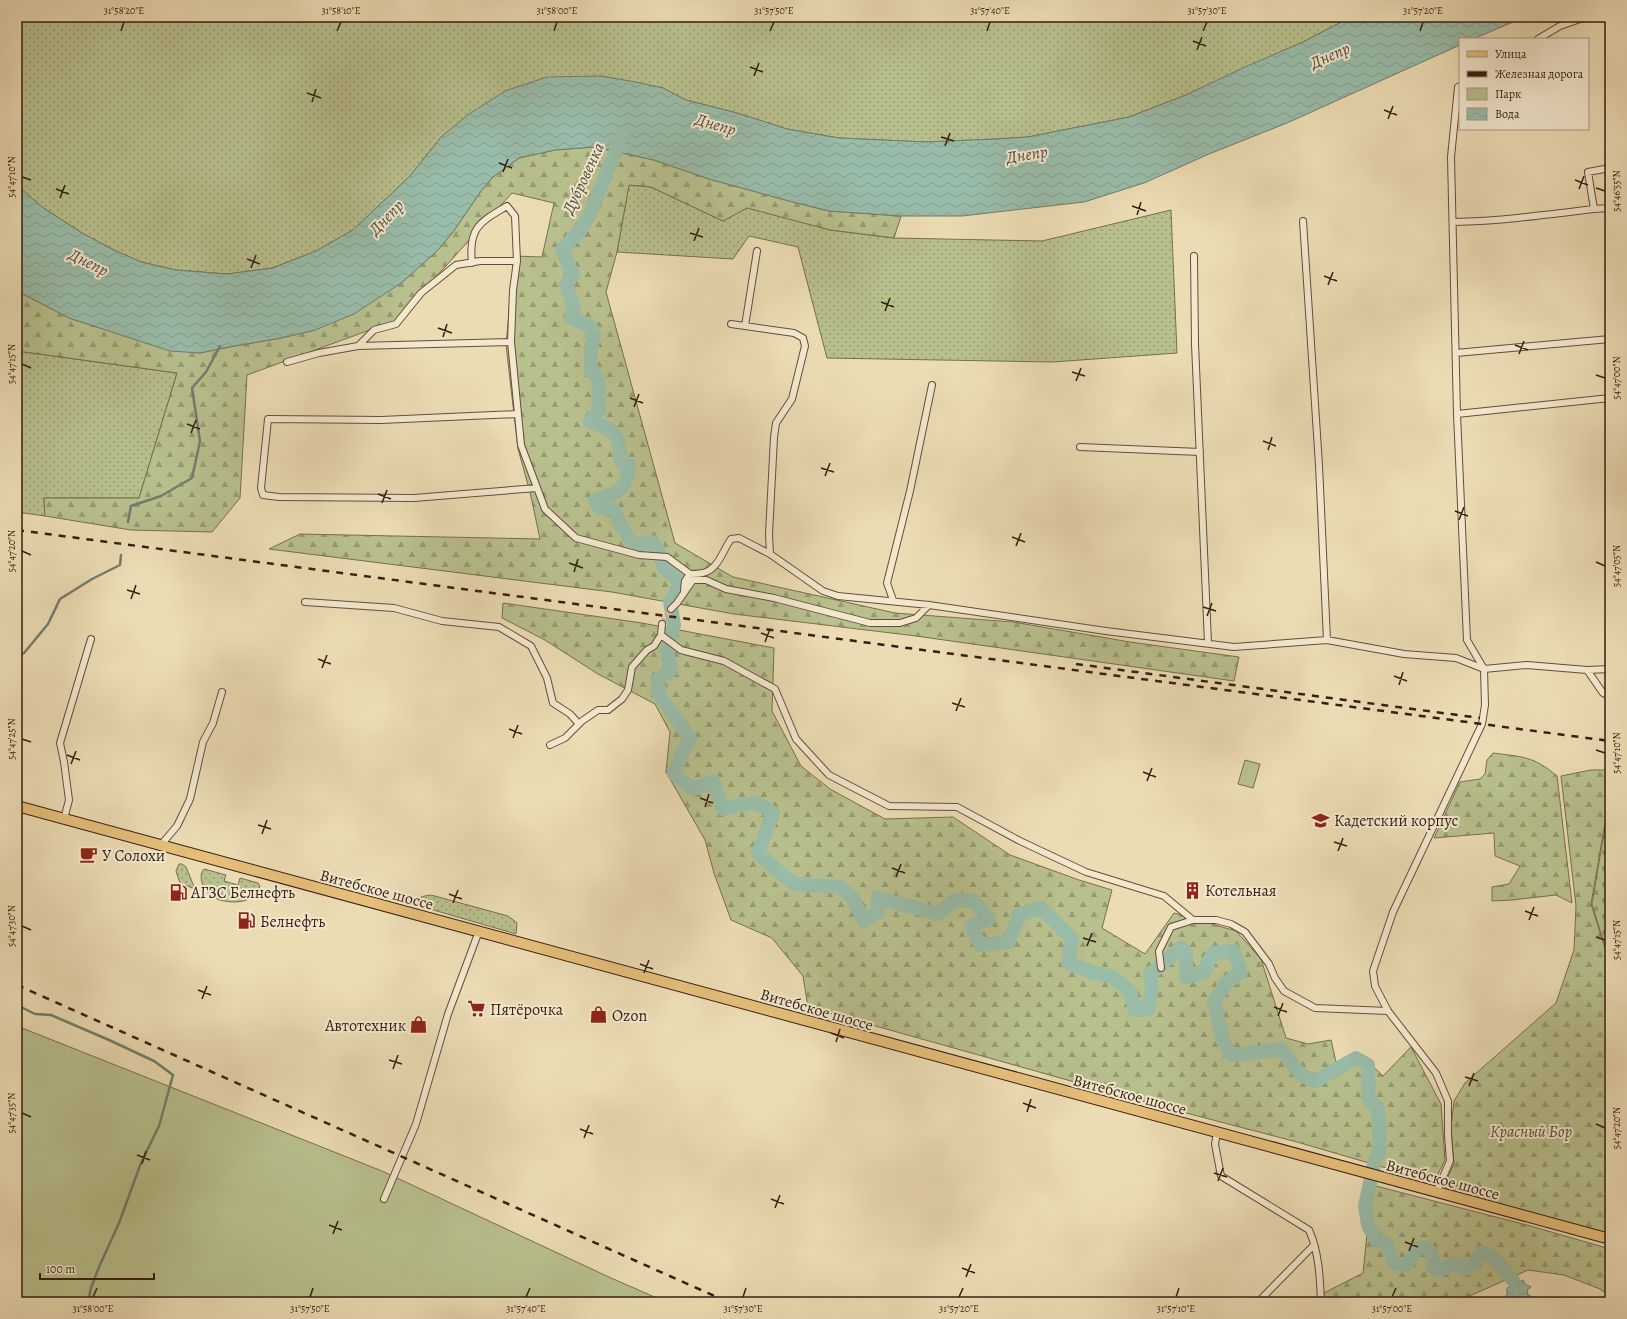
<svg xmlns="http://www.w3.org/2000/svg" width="1627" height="1319" font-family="Alegreya,serif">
<defs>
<pattern id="grass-dots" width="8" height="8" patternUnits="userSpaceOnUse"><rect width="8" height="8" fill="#b8c08d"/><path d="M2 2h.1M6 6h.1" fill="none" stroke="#969b72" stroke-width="1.8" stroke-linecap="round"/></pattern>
<pattern id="forest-firs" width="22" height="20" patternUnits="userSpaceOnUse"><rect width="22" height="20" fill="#b8c08d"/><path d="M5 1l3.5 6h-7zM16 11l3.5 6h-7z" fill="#969b72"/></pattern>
<pattern id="cemetery-stones" width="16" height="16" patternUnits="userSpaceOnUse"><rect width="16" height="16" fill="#b8c08d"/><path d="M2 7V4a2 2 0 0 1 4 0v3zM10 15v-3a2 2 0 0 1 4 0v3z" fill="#969b72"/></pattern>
<pattern id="water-waves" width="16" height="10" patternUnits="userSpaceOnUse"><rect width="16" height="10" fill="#99bca9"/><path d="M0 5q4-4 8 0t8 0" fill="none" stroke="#84a191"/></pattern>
</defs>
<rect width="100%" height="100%" fill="#ecdcb4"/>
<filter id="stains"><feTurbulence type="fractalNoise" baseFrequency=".005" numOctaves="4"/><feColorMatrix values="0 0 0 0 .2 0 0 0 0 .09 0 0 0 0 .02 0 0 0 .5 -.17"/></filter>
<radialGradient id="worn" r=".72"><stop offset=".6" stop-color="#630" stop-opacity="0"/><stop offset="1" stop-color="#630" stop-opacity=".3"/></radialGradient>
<path fill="url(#grass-dots)" stroke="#766f50" d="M17,17H1351L1303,42L1186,95L1129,117L1028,137L997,139L926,142L839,138L787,129L737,113L686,100L663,88L600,76L442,136L410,176L353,230L316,251L272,268L227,274L176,270L141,262L114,250L82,233L42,207L17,185Z
M629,185L651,187L723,221L747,207L830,230L894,238L1042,241L1171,210L1177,353L1053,362L827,358L798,247L749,236L733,259L617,252Z
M17,351L177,373L139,498H44L45,516L17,512Z
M179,864H182L186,867L195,889L180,883L176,871Z
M204,869L226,875L224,881L238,885L240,878L258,883L260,886C255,903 235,904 220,900C218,899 213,898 211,896C204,891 197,876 204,869Z
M431,895L508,916L517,923L516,934L413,904C417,897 423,896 431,895Z"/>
<path fill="url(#forest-firs)" stroke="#766f50" d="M595,147L654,160L709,179L789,201L829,211L901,216L894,238L830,230L747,208L723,221L651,187L629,185L617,252L606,292L675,543L733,577L895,613L1013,622L1130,642L1239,657L1234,681L916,636L734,614L612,592L269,549L300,534L540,539L530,492L518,449L506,345L514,256L542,257L554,203L512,193L397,320L247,375L240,498L212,532L131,530L45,516L44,498H139L177,373L17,351V291L69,318L113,332L200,353L229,347L281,338L315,330L401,283L437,251L453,232L481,191L492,178L519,158L555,150Z
M503,603L642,623L774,648L772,711L801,766L830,789L885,819L953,817L1010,855L1079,880L1112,890L1102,928L1145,954L1174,913L1236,931L1261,959L1286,1038L1308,1044L1331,1040L1336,1062L1359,1053L1383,1076L1411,1047L1441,1104L1445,1160L1434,1182L1297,1142L1167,1108L808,1007L803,976L772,938L731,920L714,873L705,840L666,772L670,732L655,704L598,674L545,640L502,618Z
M1493,753C1523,757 1533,756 1557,776L1572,903L1556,895L1512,900L1492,901V887L1509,884L1520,866L1495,856L1494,833L1434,838L1460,782L1480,779L1485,774L1487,760Z
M1591,770H1610V794L1591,904L1610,964V1235L1441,1191L1454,1164L1451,1127L1454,1101L1465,1083L1556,1003L1574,950L1576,906L1561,776Z
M1372,1185L1527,1225L1610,1249V1296L1600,1289L1564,1275L1528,1270L1456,1302H1323L1322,1294L1363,1273Z"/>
<path fill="url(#cemetery-stones)" stroke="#766f50" d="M1610,797V963L1592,904Z"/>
<path fill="#b8c08d" stroke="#766f50" d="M1245,760L1260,764L1253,788L1238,784Z
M17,1026L382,1171L611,1278L666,1302H17Z"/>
<path fill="url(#water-waves)" stroke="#717d6d" d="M1351,17H1525L1473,39H1460V45L1287,123L1209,154L1144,183L1084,202L962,216H901L829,211L789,201L709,179L654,160L595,147L555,150L519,158L492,178L481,191L453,232L437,251L401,283L354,314L315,330L281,338L229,347L200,353L170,351L69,318L17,291V185L42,207L82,233L114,250L141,262L176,270L227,274L273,268L316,251L353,230L410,176L442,136L469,114L505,91L547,77L600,76L636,82L663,88L686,100L737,113L787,129L839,138L926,142L997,139L1028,137L1129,117L1186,95L1245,67L1303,42Z
M1523,1280L1525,1284L1531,1287L1527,1290L1528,1295L1536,1298L1545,1297L1548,1302H1497L1507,1295V1288Z"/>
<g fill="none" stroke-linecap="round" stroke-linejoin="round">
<path stroke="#717d6d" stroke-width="2.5" d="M128,522L131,506L161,496L192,478L200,441L192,388L206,372L220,346
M17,657L24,653L48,624L60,599L92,579L120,565L121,555
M17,1005L35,1014L51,1015L109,1040L154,1061L173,1075L159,1126L141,1163L119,1223L99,1267L91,1288L88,1302"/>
<path stroke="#99bca9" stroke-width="14" d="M623,134L588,218L580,230L562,250L573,275L566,284L574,308L571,318L590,326L594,337L591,347V371L598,379L599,410L590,422C618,429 618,435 621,462L629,465C626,491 619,492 595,500L599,508L614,510L622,528L635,546L652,542L658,549L664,568L681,583L670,602L674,625L667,651L671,670L658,679L659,694L690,739L682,753L674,774L693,789L713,781L723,809L739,805L757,803L773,813L758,853L785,877L796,884L840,887L852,897L864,921L878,912V898L938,914L954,900L974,901L989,919L971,926L980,945L1009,942L1019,915L1041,908L1072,939L1068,963L1092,972L1113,977L1130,991L1135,1010L1148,1009L1152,988L1150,974L1182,947L1186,954V977L1203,973L1213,953L1234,951L1241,972L1226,983L1214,1002L1223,1040L1231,1055C1248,1055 1265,1050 1282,1049C1291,1062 1299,1078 1316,1081L1356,1058L1368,1065L1369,1100L1377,1107L1380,1127L1379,1130L1380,1149L1375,1160L1365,1206L1368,1225L1377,1241L1385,1242C1391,1248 1389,1256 1394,1263L1405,1265L1410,1261L1417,1248C1430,1245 1435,1256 1433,1267L1436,1270C1444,1272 1449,1263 1458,1264C1461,1265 1463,1268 1466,1269L1473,1265L1481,1253C1491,1251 1505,1272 1513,1280"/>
<path stroke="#c7b694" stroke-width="6" stroke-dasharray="6 3" stroke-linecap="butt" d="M662,624L671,609"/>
<defs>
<path id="street" d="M1538,39L1560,26L1586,17
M1594,209L1610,208
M1303,221L1319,465L1327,640
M1453,222C1500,221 1546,215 1594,209L1588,172L1610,168
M1194,256L1195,344L1208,643
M472,263C468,228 480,222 507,206L515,216L517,261
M731,324L794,333L803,338L805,346L792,399L776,423L774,437L769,534L770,554L823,591L838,596L929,605L1106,631L1234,647L1327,640L1404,654L1456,658L1484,669L1527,665L1587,670L1603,693L1610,696
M745,326L757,251
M358,346L374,330L396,324L421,293L456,265L480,261H517L513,290L511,342L521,445L545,509L576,538L639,555L667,557L690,574
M1456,353L1610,339
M287,362L319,353L358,346L511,342
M518,414L381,420L268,419L261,488L263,495L279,497L414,498L537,488
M1457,414L1451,157L1458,87L1460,86
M1080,447L1200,452
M684,590L685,581L690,574C695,574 701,574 706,572C719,567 723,550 731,539L739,538L770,554
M893,600L887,583L910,491L932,385
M305,602L394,608L442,621L499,627L531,646L547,678L553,703L570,714L579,724
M671,609L677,603L693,580H706L726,589L774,598L870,623H900L916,618L929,605
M661,635L681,650L724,661L775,689L796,739L829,775L889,806L957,807L1020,841L1086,872L1164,896L1193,920
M1484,669L1467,640L1457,414L1610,398
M1587,670L1610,669
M550,745L565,738L582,721L598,710H608L622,699L628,690L632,667L647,650L654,646L661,635L662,624
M64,819L69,800L64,762L60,743L91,639
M160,846L177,826L190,799L203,742L213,723L222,692
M1161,968L1159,951L1171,927L1193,920H1216L1231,924L1245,932L1269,964L1275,978L1284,991L1315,1008L1388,1011
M1217,1133L1215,1144L1221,1176L1309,1230C1319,1252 1320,1278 1321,1302
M1436,1193L1450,1161L1448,1135V1101L1436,1073L1388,1011L1375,986L1373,971L1393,912L1482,724L1485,705L1484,669
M384,1199L416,1124L448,1014L479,931
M1258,1302L1314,1245"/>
<path id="primary" d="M17,806L1610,1239"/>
</defs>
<use href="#street" stroke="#634e3b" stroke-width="8"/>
<use href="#primary" stroke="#351e13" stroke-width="12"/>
<use href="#street" stroke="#f3e8ce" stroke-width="6"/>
<use href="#primary" stroke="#e6be7a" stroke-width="10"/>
<path stroke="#351e13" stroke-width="2.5" stroke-dasharray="7 7" stroke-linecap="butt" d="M17,530L1610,741
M1076,664L1480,718
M17,985L728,1302"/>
</g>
<path fill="none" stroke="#351e13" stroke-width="1.5" d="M121,31L124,22M337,31L341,22M554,31L557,22M770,31L774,22M987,31L990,22M1203,31L1207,22M1420,31L1423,22M1193,41L1206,46M1197,50L1202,37M750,67L763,72M754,76L759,63M307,93L321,98M312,102L316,89M1384,110L1397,115M1388,119L1393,106M941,137L954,141M945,146L950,133M499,163L512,168M503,172L508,159M22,177L31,180M1575,180L1588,185M1596,188L1605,191M56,189L69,194M1579,189L1584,176M60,198L65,185M1132,206L1146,211M1137,215L1141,202M690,233L703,237M694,241L699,228M247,259L260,264M251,268L256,255M1324,276L1337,281M1328,285L1333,272M881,302L894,307M885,311L890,298M438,328L452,333M443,337L447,324M1515,345L1528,350M1519,354L1524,341M22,364L31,368M1072,372L1085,376M1596,375L1605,378M1076,381L1081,368M630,398L643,403M634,407L639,394M187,424L200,429M191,433L196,420M1263,441L1276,446M1268,450L1272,437M821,468L834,472M825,476L830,463M378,494L391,499M382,503L387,490M1455,511L1468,516M1459,520L1464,507M1012,537L1025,542M1016,546L1021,533M22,551L31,555M1596,562L1605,566M569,563L583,568M574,572L578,559M127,590L140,594M131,599L136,585M1203,607L1216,611M1207,616L1212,603M761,633L774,638M765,642L770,629M318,659L331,664M322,668L327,655M1394,676L1407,681M1399,685L1403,672M952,703L965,707M956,711L961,698M509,729L522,734M513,738L518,725M22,739L31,742M1596,750L1605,753M67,755L80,760M71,764L76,751M1143,772L1156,777M1147,781L1152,768M700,798L713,803M705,807L709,794M258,825L271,829M262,834L267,820M1334,842L1347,846M1338,851L1343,838M892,868L905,873M896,877L901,864M449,894L462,899M453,903L458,890M1525,911L1538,916M1529,920L1534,907M22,926L31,930M1596,937L1605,940M1083,938L1096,942M1087,946L1092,933M640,964L653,969M644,973L649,960M198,990L211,995M202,999L207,986M1274,1007L1287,1012M1278,1016L1283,1003M831,1033L844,1038M836,1042L840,1029M389,1060L402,1064M393,1069L398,1055M1465,1077L1478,1081M1469,1086L1474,1073M1023,1103L1036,1108M1027,1112L1031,1099M22,1113L31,1117M1596,1124L1605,1128M580,1129L593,1134M584,1138L589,1125M137,1155L150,1160M142,1164L146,1151M1214,1173L1227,1177M1218,1181L1223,1168M771,1199L784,1204M775,1208L780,1195M329,1225L342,1230M333,1234L338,1221M1405,1242L1418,1247M1409,1251L1414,1238M962,1268L975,1273M966,1277L971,1264M93,1297L97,1288M310,1297L313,1288M526,1297L530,1288M743,1297L746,1288M959,1297L963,1288M1176,1297L1179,1288M1392,1297L1396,1288"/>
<defs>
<symbol id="school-bare" viewBox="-9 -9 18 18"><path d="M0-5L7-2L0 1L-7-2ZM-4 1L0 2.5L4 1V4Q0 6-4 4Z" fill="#8f2418" stroke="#f3e8ce" stroke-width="2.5" paint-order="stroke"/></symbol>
<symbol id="cafe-bare" viewBox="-9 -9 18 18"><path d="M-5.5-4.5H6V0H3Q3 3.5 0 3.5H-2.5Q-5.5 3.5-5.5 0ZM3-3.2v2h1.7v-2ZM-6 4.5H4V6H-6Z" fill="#8f2418" stroke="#f3e8ce" stroke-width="2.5" paint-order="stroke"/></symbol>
<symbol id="building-bare" viewBox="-9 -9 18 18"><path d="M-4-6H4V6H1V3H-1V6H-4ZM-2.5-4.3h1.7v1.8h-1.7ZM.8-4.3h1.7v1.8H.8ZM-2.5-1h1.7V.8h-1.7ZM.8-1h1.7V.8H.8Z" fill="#8f2418" stroke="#f3e8ce" stroke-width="2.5" paint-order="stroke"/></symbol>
<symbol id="fuel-bare" viewBox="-9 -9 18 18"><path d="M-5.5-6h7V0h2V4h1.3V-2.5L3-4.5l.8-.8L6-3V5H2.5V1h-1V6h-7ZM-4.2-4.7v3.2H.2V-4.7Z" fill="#8f2418" stroke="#f3e8ce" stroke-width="2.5" paint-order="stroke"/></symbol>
<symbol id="supermarket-bare" viewBox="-9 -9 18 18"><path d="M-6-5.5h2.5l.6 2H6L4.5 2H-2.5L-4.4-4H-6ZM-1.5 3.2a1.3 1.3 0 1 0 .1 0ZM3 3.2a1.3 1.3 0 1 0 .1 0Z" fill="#8f2418" stroke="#f3e8ce" stroke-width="2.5" paint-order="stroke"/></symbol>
<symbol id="shop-bare" viewBox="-9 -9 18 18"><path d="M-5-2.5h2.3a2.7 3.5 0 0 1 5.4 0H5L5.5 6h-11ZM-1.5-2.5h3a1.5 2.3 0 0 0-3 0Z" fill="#8f2418" stroke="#f3e8ce" stroke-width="2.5" paint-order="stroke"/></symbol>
</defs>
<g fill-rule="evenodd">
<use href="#school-bare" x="1308" y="808" width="25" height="25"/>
<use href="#cafe-bare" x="76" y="842" width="25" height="25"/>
<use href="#building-bare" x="1180" y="878" width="25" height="25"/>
<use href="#fuel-bare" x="166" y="880" width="25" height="25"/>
<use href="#fuel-bare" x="234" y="908" width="25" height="25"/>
<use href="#supermarket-bare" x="464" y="996" width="25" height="25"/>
<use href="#shop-bare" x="586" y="1002" width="25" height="25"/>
<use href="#shop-bare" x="406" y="1012" width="25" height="25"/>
</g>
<g text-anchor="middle" stroke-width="4" stroke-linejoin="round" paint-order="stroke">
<g font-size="16" fill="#351e13" stroke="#f3e8ce" text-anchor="start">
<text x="1334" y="826">Кадетский корпус</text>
<text x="102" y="861">У Солохи</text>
<text x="1205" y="896">Котельная</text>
<text x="191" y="898">АГЗС Белнефть</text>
<text x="260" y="927">Белнефть</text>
<text x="490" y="1015">Пятёрочка</text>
<text x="612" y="1021">Ozon</text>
<text x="406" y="1031" text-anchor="end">Автотехник</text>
</g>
<g font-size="16" fill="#351e13" stroke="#f3e8ce">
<text transform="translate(377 889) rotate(15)" y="6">Витебское шоссе</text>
<text transform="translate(817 1009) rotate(16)" y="6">Витебское шоссе</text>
<text transform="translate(1130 1094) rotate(15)" y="6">Витебское шоссе</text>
<text transform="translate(1443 1179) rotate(15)" y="6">Витебское шоссе</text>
</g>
<g font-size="16" font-style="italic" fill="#5c4f38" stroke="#f3e8ce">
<text x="1531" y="1137">Красный Бор</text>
</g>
<g font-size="17" font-style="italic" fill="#534d40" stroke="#f3e8ce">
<text transform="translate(1330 55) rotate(-24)" y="6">Днепр</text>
<text transform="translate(716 124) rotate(16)" y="6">Днепр</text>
<text transform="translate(1027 154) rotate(-9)" y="6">Днепр</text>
<text transform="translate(583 178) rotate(-65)" y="6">Дубровенка</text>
<text transform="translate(386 217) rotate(-46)" y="6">Днепр</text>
<text transform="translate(89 262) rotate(26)" y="6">Днепр</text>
</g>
</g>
<rect width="1627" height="1319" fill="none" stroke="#ecdcb4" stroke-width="44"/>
<rect x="1459" y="38" width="130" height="92" fill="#f3e8ce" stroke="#a79783"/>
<rect x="1467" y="51" width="20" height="6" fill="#e6be7a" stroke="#a79783"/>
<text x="1495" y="58" font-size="12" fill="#351e13">Улица</text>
<rect x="1467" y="71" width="20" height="6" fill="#351e13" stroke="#a79783"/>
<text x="1495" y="78" font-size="12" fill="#351e13">Железная дорога</text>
<rect x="1467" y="88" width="20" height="12" fill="#b8c08d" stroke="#a79783"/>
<text x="1495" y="98" font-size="12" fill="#351e13">Парк</text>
<rect x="1467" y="108" width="20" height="12" fill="url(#water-waves)" stroke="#a79783"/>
<text x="1495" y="118" font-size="12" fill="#351e13">Вода</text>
<path d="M40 1273v6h114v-6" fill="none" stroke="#351e13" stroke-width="2"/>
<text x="46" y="1273" font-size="12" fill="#351e13" stroke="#f3e8ce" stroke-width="3" paint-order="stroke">100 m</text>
<rect x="22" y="22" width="1583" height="1275" fill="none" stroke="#351e13" stroke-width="1.5"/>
<g font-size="10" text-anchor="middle" fill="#351e13">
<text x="124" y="14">31°58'20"E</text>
<text x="341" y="14">31°58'10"E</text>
<text x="557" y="14">31°58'00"E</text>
<text x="774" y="14">31°57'50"E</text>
<text x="990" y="14">31°57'40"E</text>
<text x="1207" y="14">31°57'30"E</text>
<text x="1423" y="14">31°57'20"E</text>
<text transform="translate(11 177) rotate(-90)" y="4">54°47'10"N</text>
<text transform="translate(1616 191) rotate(-90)" y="4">54°46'55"N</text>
<text transform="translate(11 364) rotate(-90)" y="4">54°47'15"N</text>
<text transform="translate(1616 378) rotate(-90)" y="4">54°47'00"N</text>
<text transform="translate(11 551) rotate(-90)" y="4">54°47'20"N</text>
<text transform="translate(1616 566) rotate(-90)" y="4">54°47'05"N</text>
<text transform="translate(11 739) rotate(-90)" y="4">54°47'25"N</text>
<text transform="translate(1616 753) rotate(-90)" y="4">54°47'10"N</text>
<text transform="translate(11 926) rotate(-90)" y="4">54°47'30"N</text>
<text transform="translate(1616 940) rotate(-90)" y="4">54°47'15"N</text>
<text transform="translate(11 1113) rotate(-90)" y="4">54°47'35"N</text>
<text transform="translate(1616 1128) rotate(-90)" y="4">54°47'20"N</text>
<text x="93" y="1312">31°58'00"E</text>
<text x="310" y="1312">31°57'50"E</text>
<text x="526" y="1312">31°57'40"E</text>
<text x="743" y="1312">31°57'30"E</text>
<text x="959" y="1312">31°57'20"E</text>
<text x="1176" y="1312">31°57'10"E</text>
<text x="1392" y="1312">31°57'00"E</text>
</g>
<rect width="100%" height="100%" filter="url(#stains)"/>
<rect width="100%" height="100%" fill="url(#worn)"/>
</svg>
